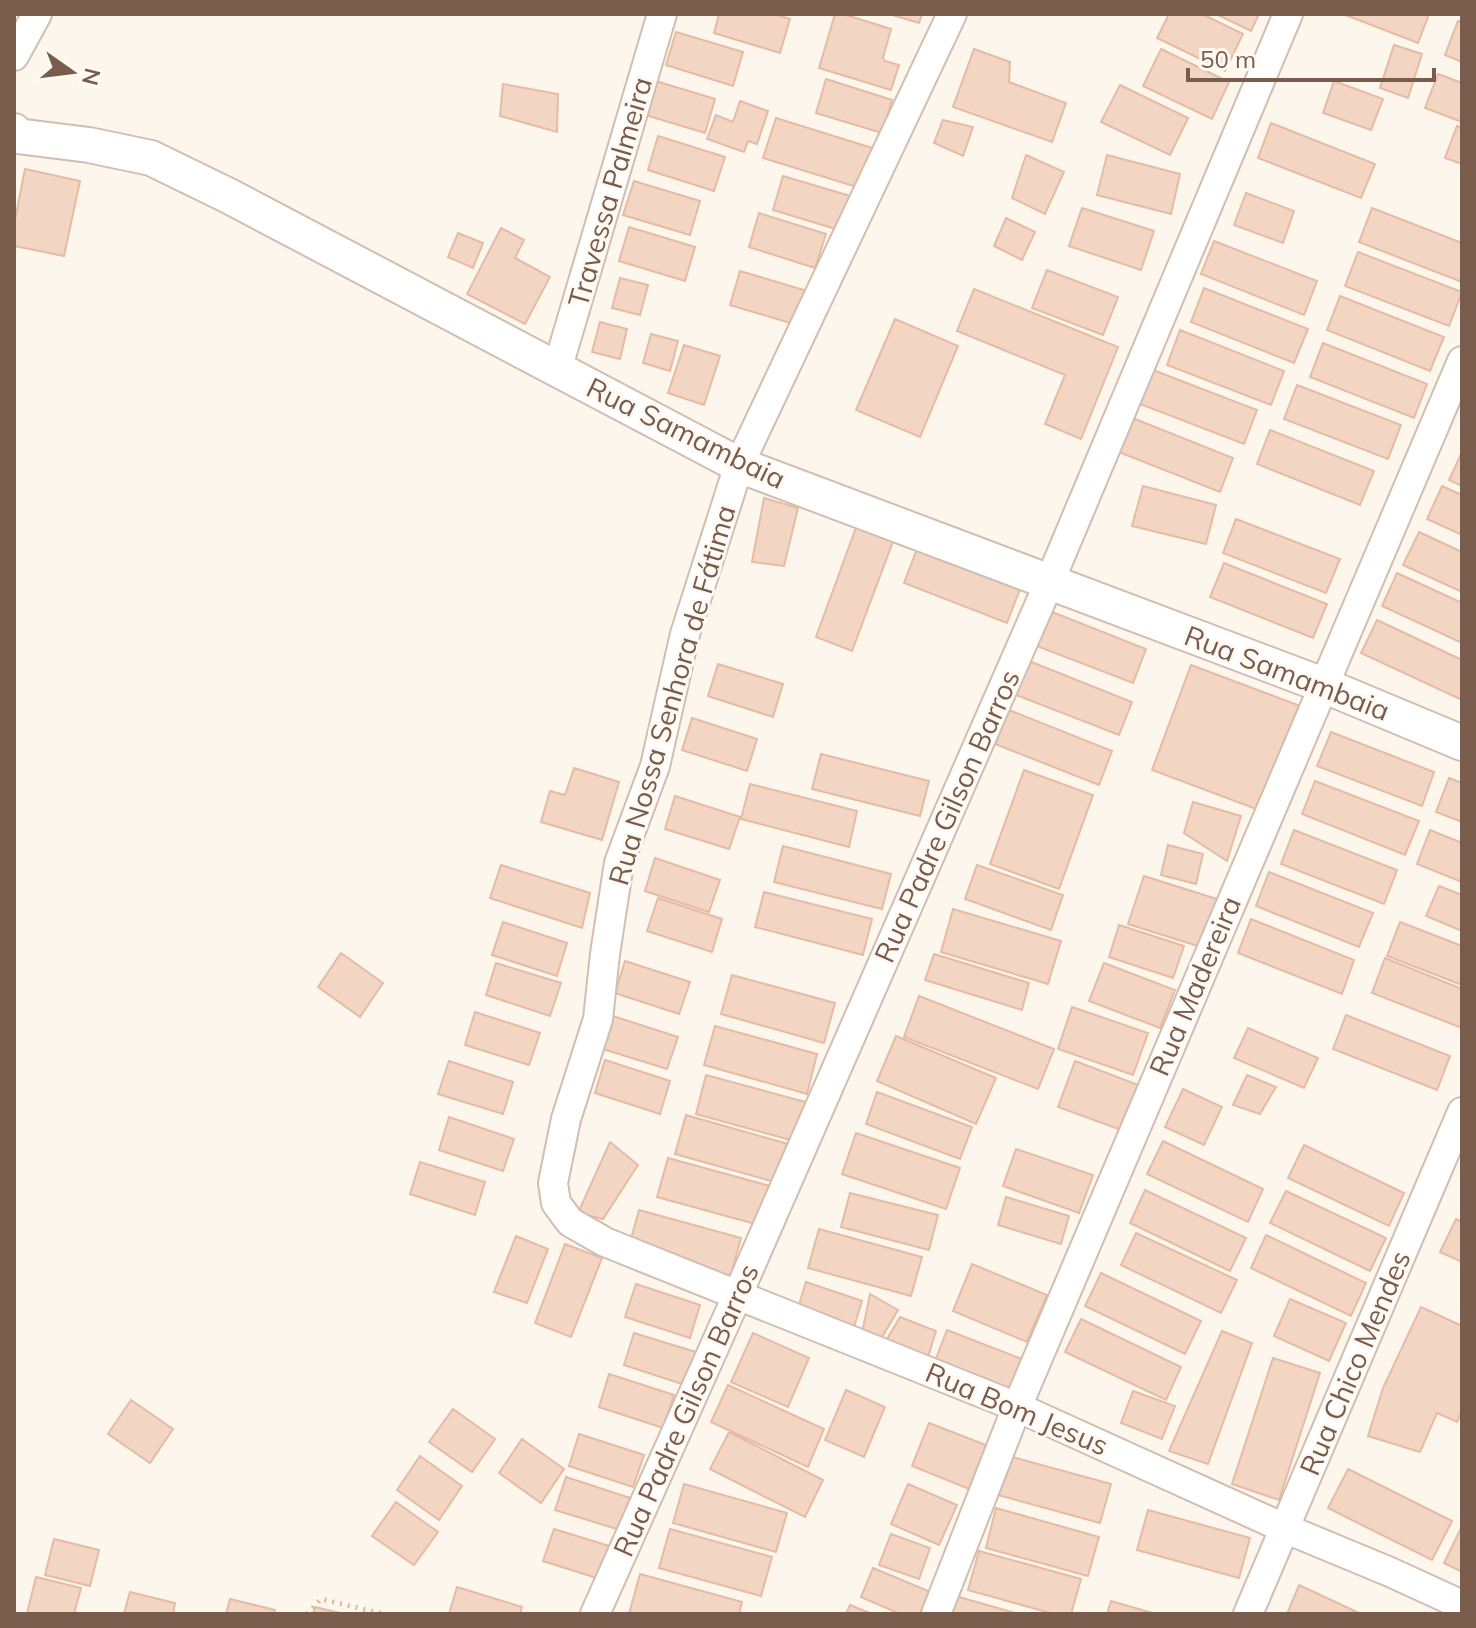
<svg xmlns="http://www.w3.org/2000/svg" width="1476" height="1628" font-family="Mulish,sans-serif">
<rect width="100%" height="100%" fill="#fdf6ec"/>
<path fill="#f3d5c3" stroke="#e6bba3" stroke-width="2" d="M719,14H774L790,19L780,53L714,33Z
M835,14H843L891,29L883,58L885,61L899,65L891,90L819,68Z
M889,14H922L919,23Z
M1169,14H1202L1243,34L1225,71L1157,38Z
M1216,14H1259L1251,31Z
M1343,14H1429L1418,43Z
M1458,21L1462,23V62L1445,55Z
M676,32L743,52L733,86L666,65Z
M1394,45L1422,54L1408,98L1380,88Z
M974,49L1010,62L1009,82L1066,103L1052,142L953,107Z
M1161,49L1229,82L1212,119L1143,86Z
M1438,74L1462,83V122L1425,108Z
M649,79L715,99L705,133L639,113Z
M826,79L892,100L882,133L816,113Z
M1334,81L1383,99L1371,130L1323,113Z
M503,84L558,94L557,132L500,116Z
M1120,85L1188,118L1170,155L1101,122Z
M740,101L768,111L757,144L748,141L744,152L707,139L716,115L733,122Z
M776,118L872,148L860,188L763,158Z
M943,120L973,127L963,156L934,143Z
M1271,123L1375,164L1361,198L1258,158Z
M1457,126L1462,128V164L1445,158Z
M658,136L725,157L714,191L648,170Z
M1026,155L1064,172L1045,214L1012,198Z
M1107,155L1180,174L1171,214L1097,195Z
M25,169L80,181L64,256L14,246V225Z
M783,176L850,196L839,230L773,210Z
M634,181L700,201L690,235L623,215Z
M1246,193L1294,211L1283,243L1234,225Z
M1082,208L1154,231L1141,270L1069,246Z
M1372,208L1462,243V282L1359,242Z
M759,213L826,234L815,268L749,247Z
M1006,218L1035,232L1022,260L994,246Z
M629,227L695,247L685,281L619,261Z
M501,228L524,240L515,258L550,277L525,324L467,294Z
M458,233L483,243L473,268L448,257Z
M1214,241L1317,281L1304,315L1201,274Z
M1358,252L1462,292L1449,326L1345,286Z
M1047,270L1118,297L1103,335L1032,308Z
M740,271L807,291L797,325L730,305Z
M620,278L648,285L640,315L612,308Z
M1204,288L1308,329L1294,363L1191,322Z
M974,289L1118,347L1081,439L1045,424L1065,375L957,331Z
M1340,296L1444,337L1430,371L1327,330Z
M895,319L958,346L920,437L856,410Z
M600,322L627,329L620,359L592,352Z
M1180,330L1284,371L1271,405L1167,365Z
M651,334L678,341L670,371L643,363Z
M1323,343L1427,384L1414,418L1310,377Z
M684,345L720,356L704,405L668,393Z
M1153,370L1257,410L1244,444L1140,404Z
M1297,385L1401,425L1388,459L1284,419Z
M1130,417L1233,458L1220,492L1116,451Z
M1270,430L1374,471L1360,505L1257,464Z
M1462,452V486L1449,480Z
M1143,486L1216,505L1206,544L1132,526Z
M1442,486L1462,495V535L1427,519Z
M764,498L798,508L784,566L752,562Z
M1236,519L1340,559L1326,593L1223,553Z
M858,522L895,536L852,651L816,637Z
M1419,532L1462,552V592L1403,565Z
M917,549L1020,589L1007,623L904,583Z
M1224,563L1327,604L1313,638L1210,597Z
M1397,573L1462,603V643L1382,606Z
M1042,608L1146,649L1133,683L1029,643Z
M1377,620L1462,660V700L1361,653Z
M1029,661L1132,702L1119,735L1016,695Z
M718,664L783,684L773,717L708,696Z
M1191,665L1303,707L1264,812L1152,770Z
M1009,710L1112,751L1099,785L995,744Z
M692,718L757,739L747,771L682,750Z
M1331,732L1434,772L1422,806L1317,766Z
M821,754L929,781L920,816L812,789Z
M574,768L619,782L602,840L541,822L550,791L565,795Z
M1024,770L1093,795L1059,889L990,864Z
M1449,778L1462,783V822L1436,812Z
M1315,781L1419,821L1405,855L1302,814Z
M750,784L857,811L849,847L741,819Z
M675,796L740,817L729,849L665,829Z
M1193,802L1241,816L1227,861L1184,833Z
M1294,830L1397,870L1384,904L1281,864Z
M1430,830L1462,843V882L1417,864Z
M1168,845L1203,854L1196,884L1161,875Z
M783,846L891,874L882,909L774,882Z
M655,858L720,880L709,912L645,891Z
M501,865L590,893L582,928L490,898Z
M977,865L1063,895L1051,930L965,899Z
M1269,872L1373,913L1359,947L1256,906Z
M1144,876L1223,901L1207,949L1128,924Z
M1439,886L1462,895V931L1426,916Z
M764,892L872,919L863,955L755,927Z
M658,898L722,919L712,952L647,931Z
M953,909L1061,941L1048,984L941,952Z
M1251,919L1354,960L1342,994L1238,953Z
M503,922L567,943L557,976L492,955Z
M1400,922L1462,946V985L1387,956Z
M1119,925L1184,946L1173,978L1109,957Z
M341,953L383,983L360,1017L318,987Z
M934,954L1029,983L1022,1010L925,980Z
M1385,958L1462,989V1028L1372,993Z
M625,961L690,982L679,1014L615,993Z
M496,963L561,983L550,1016L486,995Z
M1104,963L1175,990L1160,1028L1089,1001Z
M732,975L835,1003L824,1043L721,1014Z
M919,996L1054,1049L1038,1089L904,1037Z
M1072,1007L1148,1033L1133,1075L1058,1049Z
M475,1012L540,1033L529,1065L465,1045Z
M1346,1015L1450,1056L1437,1090L1333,1049Z
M613,1016L678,1037L667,1069L603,1049Z
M715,1026L817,1054L807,1094L704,1065Z
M1248,1028L1318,1058L1304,1088L1234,1058Z
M896,1036L996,1078L976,1124L877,1081Z
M605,1060L670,1081L660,1114L595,1093Z
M449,1061L513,1082L503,1114L438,1094Z
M1075,1061L1149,1089L1132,1134L1058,1107Z
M706,1075L809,1103L798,1142L696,1114Z
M1247,1075L1276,1087L1260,1114L1233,1105Z
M1183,1089L1222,1107L1204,1145L1165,1127Z
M877,1092L972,1127L960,1159L866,1124Z
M686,1115L788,1144L778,1183L675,1154Z
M449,1117L514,1139L503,1171L439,1150Z
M856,1133L960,1168L946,1209L842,1174Z
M1163,1141L1263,1189L1248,1222L1147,1174Z
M610,1142L638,1165L603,1219L578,1213Z
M1304,1145L1404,1193L1389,1226L1288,1178Z
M1016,1149L1093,1175L1079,1213L1003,1186Z
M668,1158L770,1186L759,1225L657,1197Z
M420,1162L485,1182L475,1215L410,1194Z
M1145,1190L1246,1238L1230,1271L1130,1223Z
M1286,1191L1386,1238L1370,1271L1270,1223Z
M850,1193L938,1215L929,1250L841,1227Z
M1006,1197L1069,1216L1061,1244L998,1225Z
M639,1210L741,1238L730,1278L628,1250Z
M1456,1219L1462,1222V1262L1440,1252Z
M819,1229L922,1257L911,1296L808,1268Z
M1136,1233L1237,1280L1221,1313L1121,1265Z
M1266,1235L1366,1283L1351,1316L1251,1268Z
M516,1236L548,1249L527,1303L494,1292Z
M565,1244L602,1258L571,1337L535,1323Z
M972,1264L1047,1295L1027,1342L953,1311Z
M1101,1273L1201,1321L1185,1354L1085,1306Z
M806,1282L862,1301L852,1333L796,1314Z
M636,1284L700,1305L690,1338L625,1317Z
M870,1294L898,1310L879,1342L861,1338Z
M1290,1299L1346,1323L1329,1361L1274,1336Z
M1421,1307L1462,1326V1411L1457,1422L1437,1413L1420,1452L1368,1436L1383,1388Z
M900,1317L936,1331L927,1360L883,1346Z
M1081,1319L1181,1367L1166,1400L1065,1352Z
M947,1330L1022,1359L1006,1399L932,1369Z
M1222,1331L1252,1343L1208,1464L1169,1451Z
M634,1333L699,1353L688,1386L624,1365Z
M753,1333L809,1358L788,1407L731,1382Z
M1273,1358L1320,1373L1279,1500L1232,1484Z
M609,1374L674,1395L663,1428L599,1407Z
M728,1385L824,1429L808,1467L711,1422Z
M846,1390L885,1407L864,1457L825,1440Z
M1133,1391L1175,1406L1162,1439L1121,1423Z
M131,1400L173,1429L150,1463L108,1434Z
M453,1409L495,1439L472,1472L429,1442Z
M929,1423L986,1445L969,1489L912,1466Z
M729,1432L823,1480L805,1517L710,1469Z
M579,1434L644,1455L633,1487L569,1466Z
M522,1439L564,1469L541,1503L499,1473Z
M420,1456L462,1486L439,1520L397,1490Z
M1009,1456L1111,1484L1100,1523L998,1495Z
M1348,1469L1452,1521L1432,1560L1328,1508Z
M566,1477L630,1498L620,1530L555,1510Z
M684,1484L787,1513L776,1552L673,1523Z
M908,1484L957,1505L939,1545L891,1524Z
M396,1502L438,1532L414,1565L372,1536Z
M996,1508L1099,1537L1088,1576L986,1548Z
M1148,1510L1250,1538L1239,1578L1137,1550Z
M554,1529L619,1549L609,1582L543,1561Z
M670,1529L772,1557L761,1596L659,1568Z
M1460,1530L1462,1532V1572L1444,1563Z
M891,1534L930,1548L919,1579L879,1565Z
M54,1539L99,1550L90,1586L45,1575Z
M979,1551L1081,1579L1071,1614H1054L968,1590Z
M873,1568L933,1593L925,1614H900L861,1597Z
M640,1574L742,1602L739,1614H629Z
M36,1577L81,1588L74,1614L27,1613Z
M1299,1585L1361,1614H1287Z
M457,1587L522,1607L520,1614H449Z
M130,1592L175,1603L173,1614H124Z
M952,1595L1019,1614H946Z
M230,1599L275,1610L274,1614H226Z
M1111,1601L1156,1614H1107Z
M850,1605L872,1614H846Z
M315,1607L344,1614H313Z"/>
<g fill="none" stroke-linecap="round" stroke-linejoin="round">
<defs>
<path id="minor" d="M952,14L739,465L685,634L655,766L619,863L605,954L598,1019L566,1119L553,1183L556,1203L570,1222L605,1242L1017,1407L1284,1528L1390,1572L1462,1605
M14,56L37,14
M557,370L662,14
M595,1614L738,1294L1049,583L1288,14
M936,1614L1017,1407L1462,361
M1248,1614L1462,1112"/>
<path id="tertiary" d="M14,131L17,136L89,145L151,158L229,196L739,465L1323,685L1462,743"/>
</defs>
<use href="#minor" stroke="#d1beb0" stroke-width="32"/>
<use href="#tertiary" stroke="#d1beb0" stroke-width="38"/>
<path stroke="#d9b8a5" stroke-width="5" stroke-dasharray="2 6" stroke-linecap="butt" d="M307,1614L321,1599L384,1614"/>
<use href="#minor" stroke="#fff" stroke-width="28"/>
<use href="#tertiary" stroke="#fff" stroke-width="34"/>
</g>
<g text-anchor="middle" stroke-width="6" stroke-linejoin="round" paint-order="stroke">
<g font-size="28" fill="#7a5c4d" stroke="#fffaf3">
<text transform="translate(610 192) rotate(-74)" y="10">Travessa Palmeira</text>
<text transform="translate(686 433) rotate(26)" y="10">Rua Samambaia</text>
<text transform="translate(1287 673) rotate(21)" y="10">Rua Samambaia</text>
<text transform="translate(672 695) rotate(-74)" y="10">Rua Nossa Senhora de Fátima</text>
<text transform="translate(947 816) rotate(-66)" y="10">Rua Padre Gilson Barros</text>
<text transform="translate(1195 986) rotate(-67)" y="10">Rua Madereira</text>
<text transform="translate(1355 1363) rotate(-67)" y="10">Rua Chico Mendes</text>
<text transform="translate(1017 1409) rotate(23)" y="10">Rua Bom Jesus</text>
<text transform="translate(686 1410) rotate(-66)" y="10">Rua Padre Gilson Barros</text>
</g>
</g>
<rect width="1476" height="1628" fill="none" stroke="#7a5c4d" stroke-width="32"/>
<g transform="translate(72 72) rotate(104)" stroke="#fffaf3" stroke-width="6" paint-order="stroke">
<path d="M0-6L14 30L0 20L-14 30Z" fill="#7a5c4d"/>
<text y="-12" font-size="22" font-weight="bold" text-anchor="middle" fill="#7a5c4d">N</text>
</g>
<path d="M1188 68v12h246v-12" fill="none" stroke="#7a5c4d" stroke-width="4"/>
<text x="1200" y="68" font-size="24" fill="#7a5c4d" stroke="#fffaf3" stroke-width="6" paint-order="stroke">50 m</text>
</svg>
